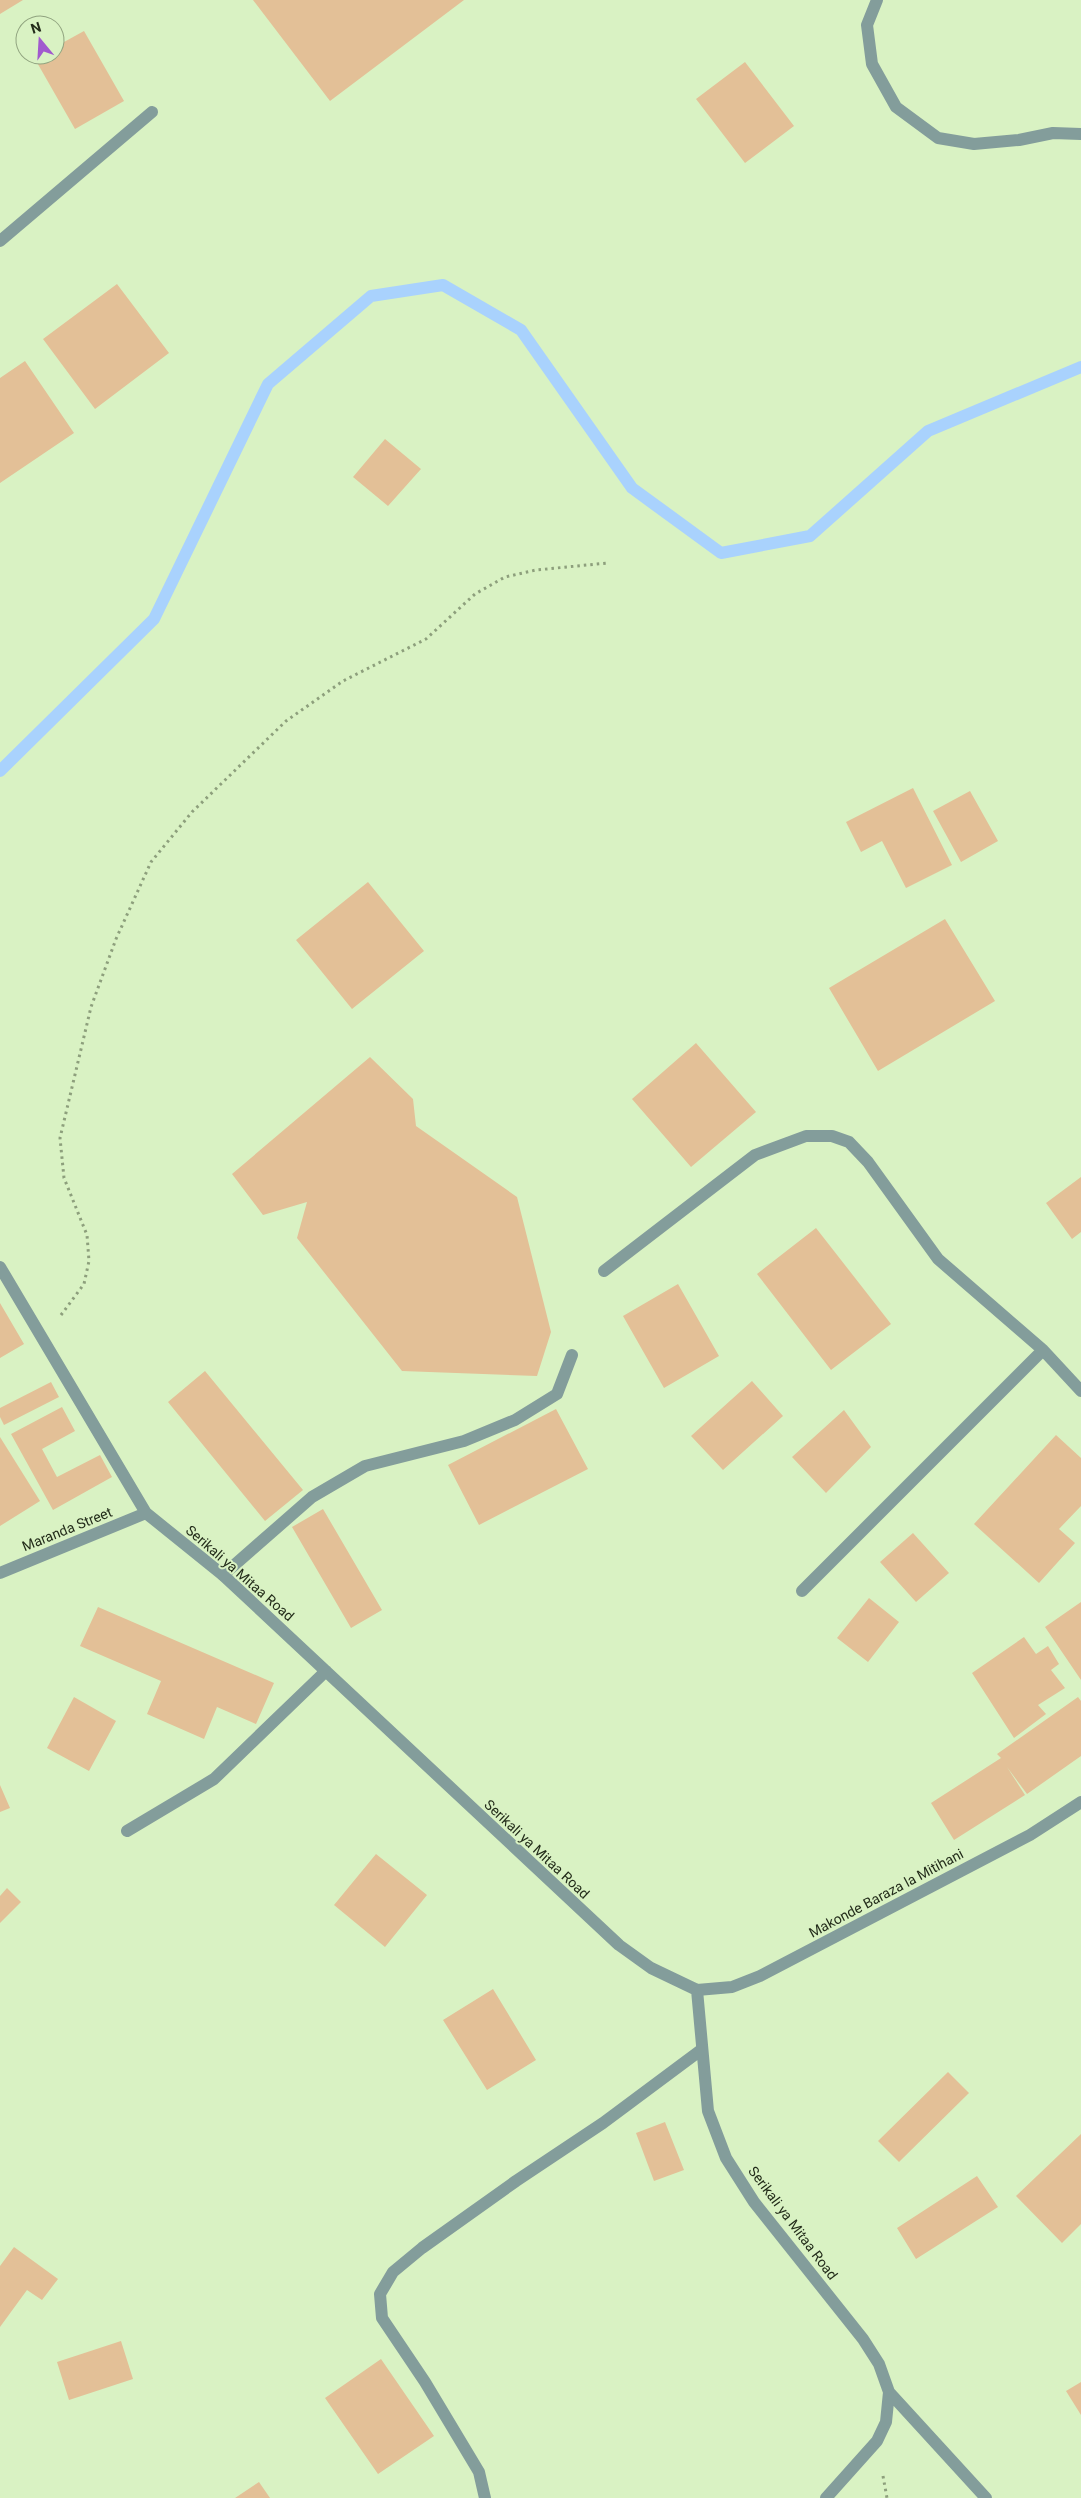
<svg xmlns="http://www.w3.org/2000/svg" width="1081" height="2498" font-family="Roboto,sans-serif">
<rect width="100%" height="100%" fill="#d9f2c3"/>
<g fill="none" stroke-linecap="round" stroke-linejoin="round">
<path stroke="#a9d2fd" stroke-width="12" d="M0,771L154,619L268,384L371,296L443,285L521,330L632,488L721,553L810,536L928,431L1081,367"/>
</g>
<path fill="#e3c097" d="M0,0H23L0,14Z
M253,0H464L330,101Z
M84,31L124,101L75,129L35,59L41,55H55V47Z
M745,62L794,126L745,163L696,99Z
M117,284L169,353L95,409L43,339Z
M25,361L74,433L0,483V378Z
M385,439L421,469L388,506L353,477Z
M913,788L952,865L906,888L882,841L861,852L846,822Z
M970,791L998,841L961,862L933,811Z
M368,882L424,951L352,1009L296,940Z
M945,919L995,1001L878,1071L829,988Z
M696,1043L756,1112L691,1167L632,1099Z
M370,1057L413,1099L416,1126L517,1197L551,1332L537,1376L402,1371L297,1238L307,1202L263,1215L232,1174Z
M1081,1177V1232L1072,1239L1046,1203Z
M816,1228L891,1324L831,1370L757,1274Z
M678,1284L719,1356L664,1388L623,1316Z
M0,1303L24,1344L0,1358Z
M205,1371L303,1490L265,1521L168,1402Z
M752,1381L783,1416L723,1470L691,1436Z
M51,1382L59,1397L4,1425L0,1417V1408Z
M62,1407L75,1431L42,1449L57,1477L100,1455L112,1477L53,1510L11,1434Z
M556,1409L588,1469L479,1525L448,1465Z
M844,1410L871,1447L826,1493L792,1457Z
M1056,1435L1081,1458V1506L1059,1529L1075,1543L1039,1583L974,1524Z
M0,1437L40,1501L0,1526Z
M323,1509L382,1610L351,1628L292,1527Z
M913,1533L949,1573L916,1602L880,1562Z
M869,1598L899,1622L868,1662L837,1638Z
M1081,1602V1680L1045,1627Z
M98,1607L274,1683L256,1724L217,1707L204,1739L147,1714L161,1681L80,1646Z
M1024,1637L1036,1654L1048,1646L1059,1664L1051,1670L1065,1688L1038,1705L1046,1714L1014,1738L972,1673Z
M74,1697L116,1721L89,1771L47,1748Z
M1078,1697L1081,1701V1756L1027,1794L1007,1767L1025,1795L954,1840L931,1803L1001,1758L997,1754Z
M0,1785L10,1808L0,1812Z
M376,1854L427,1895L385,1947L334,1905Z
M7,1888L21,1902L0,1923V1896Z
M493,1989L536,2060L487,2090L443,2020Z
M948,2072L969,2093L899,2162L878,2141Z
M665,2122L684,2170L654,2181L636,2133Z
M1081,2134V2224L1062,2243L1016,2196Z
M977,2176L998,2207L916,2259L897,2228Z
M14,2247L58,2279L42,2300L27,2290L0,2327V2266Z
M121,2341L133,2379L69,2400L57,2362Z
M381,2359L434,2436L378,2474L325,2398Z
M1081,2382V2415L1066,2391Z
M259,2482L270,2498H235Z"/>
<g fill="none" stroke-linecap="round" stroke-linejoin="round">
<path stroke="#8d9f7c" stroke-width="3" stroke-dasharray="2.5 4" stroke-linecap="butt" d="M61,1315L84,1284L89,1261L87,1235L64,1178L60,1138L91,1007L116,939L151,862L192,812L286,721L343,681L426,639L475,594L505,577L536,570L608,563
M883,2476L887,2498"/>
<path stroke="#839d9b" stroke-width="12" d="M877,0L867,25L872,64L896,107L938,138L974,144L1019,140L1053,133L1081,134
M0,241L152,112
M604,1271L755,1155L806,1136H832L849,1142L868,1162L938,1259L1043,1350L1081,1391
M223,1575L312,1497L365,1466L464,1441L515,1420L557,1394L572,1355
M802,1591L1043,1350"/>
<path stroke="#839d9b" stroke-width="12" d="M0,1267L146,1513L223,1575L619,1945L651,1968L697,1990
M0,1573L146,1513
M127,1831L214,1779L326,1671
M697,1990L708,2111L726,2158L754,2202L863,2339L879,2364L889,2392L886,2422L877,2441L826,2498
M697,1990L732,1987L760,1976L1030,1835L1081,1802
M889,2392L986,2498
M485,2498L479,2472L425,2382L382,2318L380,2294L393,2272L422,2248L516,2181L603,2123L701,2050"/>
</g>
<g text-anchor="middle" stroke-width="4" stroke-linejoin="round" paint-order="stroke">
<g font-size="14" fill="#232c1a" stroke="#d9f2c3">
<text transform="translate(67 1529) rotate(-22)" y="5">Maranda Street</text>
<text transform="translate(240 1573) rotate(41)" y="5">Serikali ya Mitaa Road</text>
<text transform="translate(537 1849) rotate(43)" y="5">Serikali ya Mitaa Road</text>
<text transform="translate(886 1893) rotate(-28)" y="5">Makonde Baraza la Mitihani</text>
<text transform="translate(793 2223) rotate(53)" y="5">Serikali ya Mitaa Road</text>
</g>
</g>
<g transform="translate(40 40) rotate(342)"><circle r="24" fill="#d9f2c3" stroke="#90a37f"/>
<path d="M0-4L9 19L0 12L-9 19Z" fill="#a15ace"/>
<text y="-8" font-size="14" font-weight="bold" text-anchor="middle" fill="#232c1a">N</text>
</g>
</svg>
